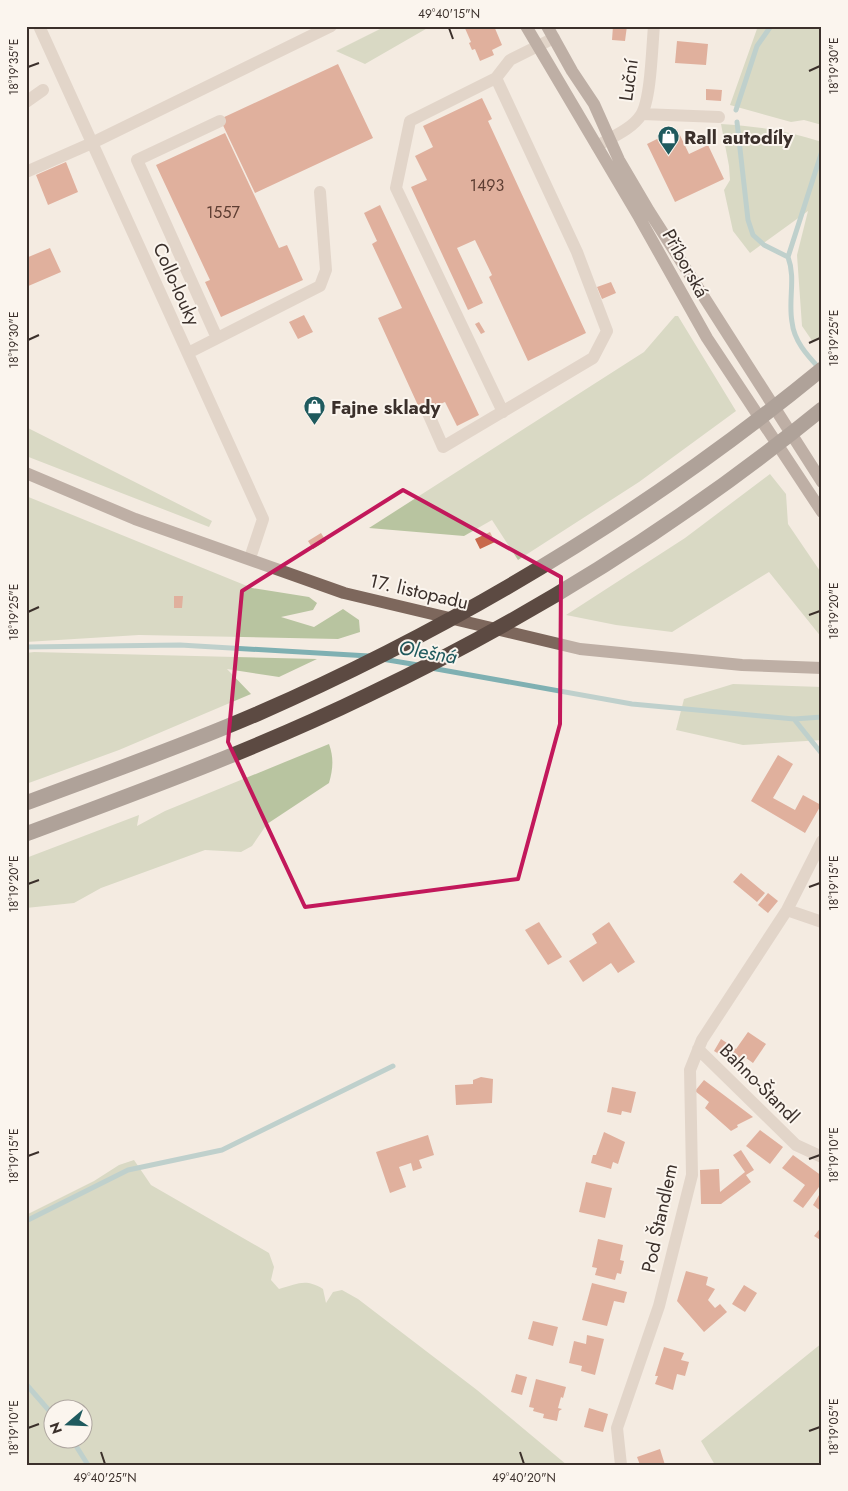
<svg xmlns="http://www.w3.org/2000/svg" width="848" height="1491" font-family="Jost,sans-serif">
<rect width="100%" height="100%" fill="#f4ebe1"/>
<path fill="#b8c4a0" fill-rule="evenodd" d="M386,26H431L365,64L336,51Z
M758,26H822V125L804,120L791,122L730,105Z
M721,124C756,126 788,131 822,142V335L813,342L802,326L797,255L808,211L750,253L733,231L724,190L730,180L729,166Z
M675,316H678L736,411L639,482L518,560L492,520L464,536L369,528L644,352Z
M26,427L212,521L209,527L26,456Z
M770,474L786,494L788,524L822,574V638L769,572L672,632L616,625L566,615L685,538Z
M26,496L252,588L309,597L317,603L313,610L281,617L314,627L343,609L359,620L360,632L338,639L139,635L26,642Z
M34,652L317,659L279,677L227,669L251,694L119,750L26,784V653Z
M733,684L822,687V740L743,745L676,730L684,699Z
M329,744C334,758 333,769 329,783L267,824L252,846L241,852L205,850L101,888L74,903L26,908V858L139,815L137,826L165,811Z
M134,1160L151,1185L269,1253L274,1267L271,1280L279,1289C298,1284 305,1278 323,1289L326,1303L333,1292L342,1290L358,1299L477,1390L567,1465H26V1215L94,1181L119,1165ZM52,1408H82V1438H52Z
M822,1343V1465H715L701,1441Z"/>
<g fill="none" stroke-linecap="round" stroke-linejoin="round">
<path stroke="#7fb0b2" stroke-width="5" d="M736,110L757,46L771,26
M737,122L748,220L753,235L764,245L788,257C796,278 788,300 792,322C794,341 807,355 819,368
M788,257L822,151
M26,647L180,645L369,656
M382,659L418,665
M431,668L632,704L794,719L822,717
M794,719L822,754
M26,1221L128,1170L222,1150L393,1066
M26,1384L52,1414
M71,1438L88,1465"/>
</g>
<path fill="#c8694b" d="M464,26H494L502,45L492,50L494,55L480,61L475,49L472,50L469,43L471,42Z
M613,26H627L625,41L612,40Z
M677,41L708,44L706,65L675,63Z
M338,64L373,138L255,193L220,119Z
M706,89L722,90L721,101L706,100Z
M482,98L492,119L488,121L586,333L528,361L489,277L492,275L475,240L457,248L483,303L468,310L411,187L427,180L415,156L433,147L423,126Z
M677,129L689,154L708,145L724,179L675,202L647,144Z
M225,133L279,248L287,245L303,280L221,317L205,282L210,280L156,165Z
M66,162L78,192L48,205L36,175Z
M380,205L479,415L457,426L445,402L421,412L378,318L402,308L372,244L377,241L364,213Z
M50,248L61,272L26,287V258Z
M611,282L616,293L602,299L597,287Z
M304,315L313,332L298,339L289,322Z
M479,322L485,332L481,334L475,324Z
M490,532L495,542L480,549L475,539Z
M321,533L326,541L313,549L308,541Z
M174,596H183L182,608H174Z
M778,755L793,764L773,798L795,810L803,795L821,805L805,833L751,801Z
M741,873L765,893L757,902L733,882Z
M768,893L778,901L768,913L758,905Z
M539,922L562,957L548,965L525,930Z
M609,922L635,962L618,973L611,963L583,982L569,961L597,943L592,934Z
M748,1032L766,1044L753,1063L746,1058L740,1067L714,1051L721,1039L736,1049Z
M481,1077L493,1079L492,1103L456,1105L455,1085L473,1084V1080Z
M704,1080L753,1117L737,1125L738,1127L731,1131L705,1108L709,1102L695,1091Z
M612,1087L636,1092L631,1113L622,1111L621,1115L607,1112Z
M760,1130L783,1147L770,1164L746,1146Z
M604,1132L625,1142L618,1164L613,1162L611,1169L591,1163L593,1155H596Z
M428,1135L434,1155L419,1160L422,1168L413,1171L411,1163L399,1167L406,1187L390,1193L376,1152Z
M741,1150L754,1170L746,1175L751,1182L721,1204H701L700,1170L719,1169L720,1192L745,1172L733,1155Z
M793,1155L822,1176V1183L803,1208L793,1201L805,1185L782,1168Z
M586,1182L612,1188L605,1218L579,1212Z
M822,1190V1212L813,1205Z
M822,1226V1241L814,1236Z
M598,1239L623,1245L620,1260L624,1261L621,1274L617,1273L615,1280L595,1275L597,1268L592,1267Z
M686,1271L708,1277L706,1285L715,1289L708,1300L715,1308L720,1304L727,1312L704,1332L677,1301Z
M592,1283L627,1292L624,1303L614,1301L607,1326L582,1320Z
M744,1285L757,1293L745,1312L732,1304Z
M533,1321L558,1327L553,1346L528,1339Z
M587,1335L604,1339L595,1375L581,1371L582,1366L569,1363L574,1341L586,1344Z
M664,1347L684,1353L681,1360L689,1362L685,1376L677,1374L673,1390L655,1384L658,1376H655Z
M516,1374L527,1377L522,1395L511,1392Z
M536,1379L566,1387L563,1398L561,1397L558,1408L562,1409L559,1411L557,1421L543,1418L544,1414L533,1411L534,1408L529,1407Z
M589,1408L608,1414L603,1432L584,1427Z
M660,1449L665,1465H640L637,1457Z"/>
<g fill="none" stroke-linecap="round" stroke-linejoin="round">
<path stroke="#cdbbac" stroke-width="12" d="M39,26L263,519L250,558
M496,78L410,121L396,188L503,412
M26,102L43,90
M642,114L719,117
M597,146C612,137 632,129 641,115C651,100 652,46 654,26
M26,172L92,143L331,26
M217,338L137,160L220,121
M188,353L320,286L326,270L320,192
M428,413L443,447L593,358L607,331L577,252L496,78L510,60L554,38
M787,910L822,922
M698,1049L796,1145L822,1157
M621,1465L617,1428L659,1306L692,1175L690,1070L702,1040L787,910L822,841"/>
<path stroke="#7d675c" stroke-width="12" d="M526,26L639,217L707,338L822,512
M547,26L572,71L594,104L619,160L649,211L822,482
M26,473L135,519L344,593L580,649L742,665L822,668"/>
<path stroke="#5c4a42" stroke-width="15" d="M26,803C103,774 181,747 257,714C460,625 650,510 822,369
M26,834C141,791 257,749 368,695C530,618 683,522 822,409"/>
</g>
<path d="M0 0H848V1491H0ZM403,490L561,577L560,724L518,879L305,907L228,742L242,591Z" fill="#f4ebe1" fill-opacity=".55" fill-rule="evenodd"/>
<path fill="none" stroke="#c2185b" stroke-width="4" stroke-linejoin="round" d="M403,490L561,577L560,724L518,879L305,907L228,742L242,591Z"/>
<path fill="none" stroke="#3b302b" stroke-width="2" d="M449,28L453,39M28,67L39,63M809,71L820,66M28,340L39,335M809,343L820,338M28,612L39,607M809,615L820,611M28,884L39,880M809,887L820,883M28,1156L39,1152M809,1159L820,1155M28,1428L39,1424M809,1431L820,1427M101,1452L105,1464M520,1452L524,1464"/>
<defs>
<symbol id="shop-pin" viewBox="-11 -11 22 30"><path d="M0 17L-7.5 6A9.5 9.5 0 1 1 7.5 6Z" fill="#1f5a5e" stroke="#fbf5ee"/><path d="M-5-2.5h2.3a2.7 3.5 0 0 1 5.4 0H5L5.5 6h-11ZM-1.5-2.5h3a1.5 2.3 0 0 0-3 0Z" fill="#fff"/></symbol>
</defs>
<g fill-rule="evenodd">
<use href="#shop-pin" x="656" y="124" width="25" height="34"/>
<use href="#shop-pin" x="302" y="394" width="25" height="34"/>
</g>
<g text-anchor="middle" stroke-width="4" stroke-linejoin="round" paint-order="stroke">
<g font-size="16" fill="#5e3e33">
<text x="487" y="191">1493</text>
<text x="223" y="218">1557</text>
</g>
<g font-size="19" fill="#3b302b" stroke="#fbf5ee">
<text transform="translate(628 80) rotate(-82)" y="7">Luční</text>
<text transform="translate(686 263) rotate(61)" y="7">Příborská</text>
<text transform="translate(177 284) rotate(66)" y="7">Collo-louky</text>
<text transform="translate(419 591) rotate(13)" y="7">17. listopadu</text>
<text transform="translate(760 1083) rotate(45)" y="7">Bahno-Štandl</text>
<text transform="translate(659 1218) rotate(-78)" y="7">Pod Štandlem</text>
</g>
<g font-size="19" font-weight="bold" fill="#3b302b" stroke="#fbf5ee" text-anchor="start">
<text x="684" y="144">Rall autodíly</text>
<text x="331" y="414">Fajne sklady</text>
</g>
<g font-size="20" font-style="italic" fill="#1f5a5e" stroke="#fbf5ee">
<text transform="translate(428 652) rotate(10)" y="7">Olešná</text>
</g>
</g>
<rect width="848" height="1491" fill="none" stroke="#fbf5ee" stroke-width="55"/>
<g transform="translate(68 1424) rotate(251)"><circle r="24" fill="#fbf5ee" stroke="#aea6a0"/>
<path d="M0-4L9 19L0 12L-9 19Z" fill="#1f5a5e"/>
<text y="-8" font-size="14" font-weight="bold" text-anchor="middle" fill="#3b302b">N</text>
</g>
<rect x="28" y="28" width="792" height="1436" fill="none" stroke="#3b302b" stroke-width="2"/>
<g font-size="12" text-anchor="middle" fill="#3b302b">
<text x="449" y="18">49°40'15"N</text>
<text transform="translate(834 66) rotate(-90)" y="4">18°19'30"E</text>
<text transform="translate(14 67) rotate(-90)" y="4">18°19'35"E</text>
<text transform="translate(834 338) rotate(-90)" y="4">18°19'25"E</text>
<text transform="translate(14 340) rotate(-90)" y="4">18°19'30"E</text>
<text transform="translate(834 611) rotate(-90)" y="4">18°19'20"E</text>
<text transform="translate(14 612) rotate(-90)" y="4">18°19'25"E</text>
<text transform="translate(834 883) rotate(-90)" y="4">18°19'15"E</text>
<text transform="translate(14 884) rotate(-90)" y="4">18°19'20"E</text>
<text transform="translate(834 1155) rotate(-90)" y="4">18°19'10"E</text>
<text transform="translate(14 1156) rotate(-90)" y="4">18°19'15"E</text>
<text transform="translate(834 1427) rotate(-90)" y="4">18°19'05"E</text>
<text transform="translate(14 1428) rotate(-90)" y="4">18°19'10"E</text>
<text x="105" y="1482">49°40'25"N</text>
<text x="524" y="1482">49°40'20"N</text>
</g>
</svg>
